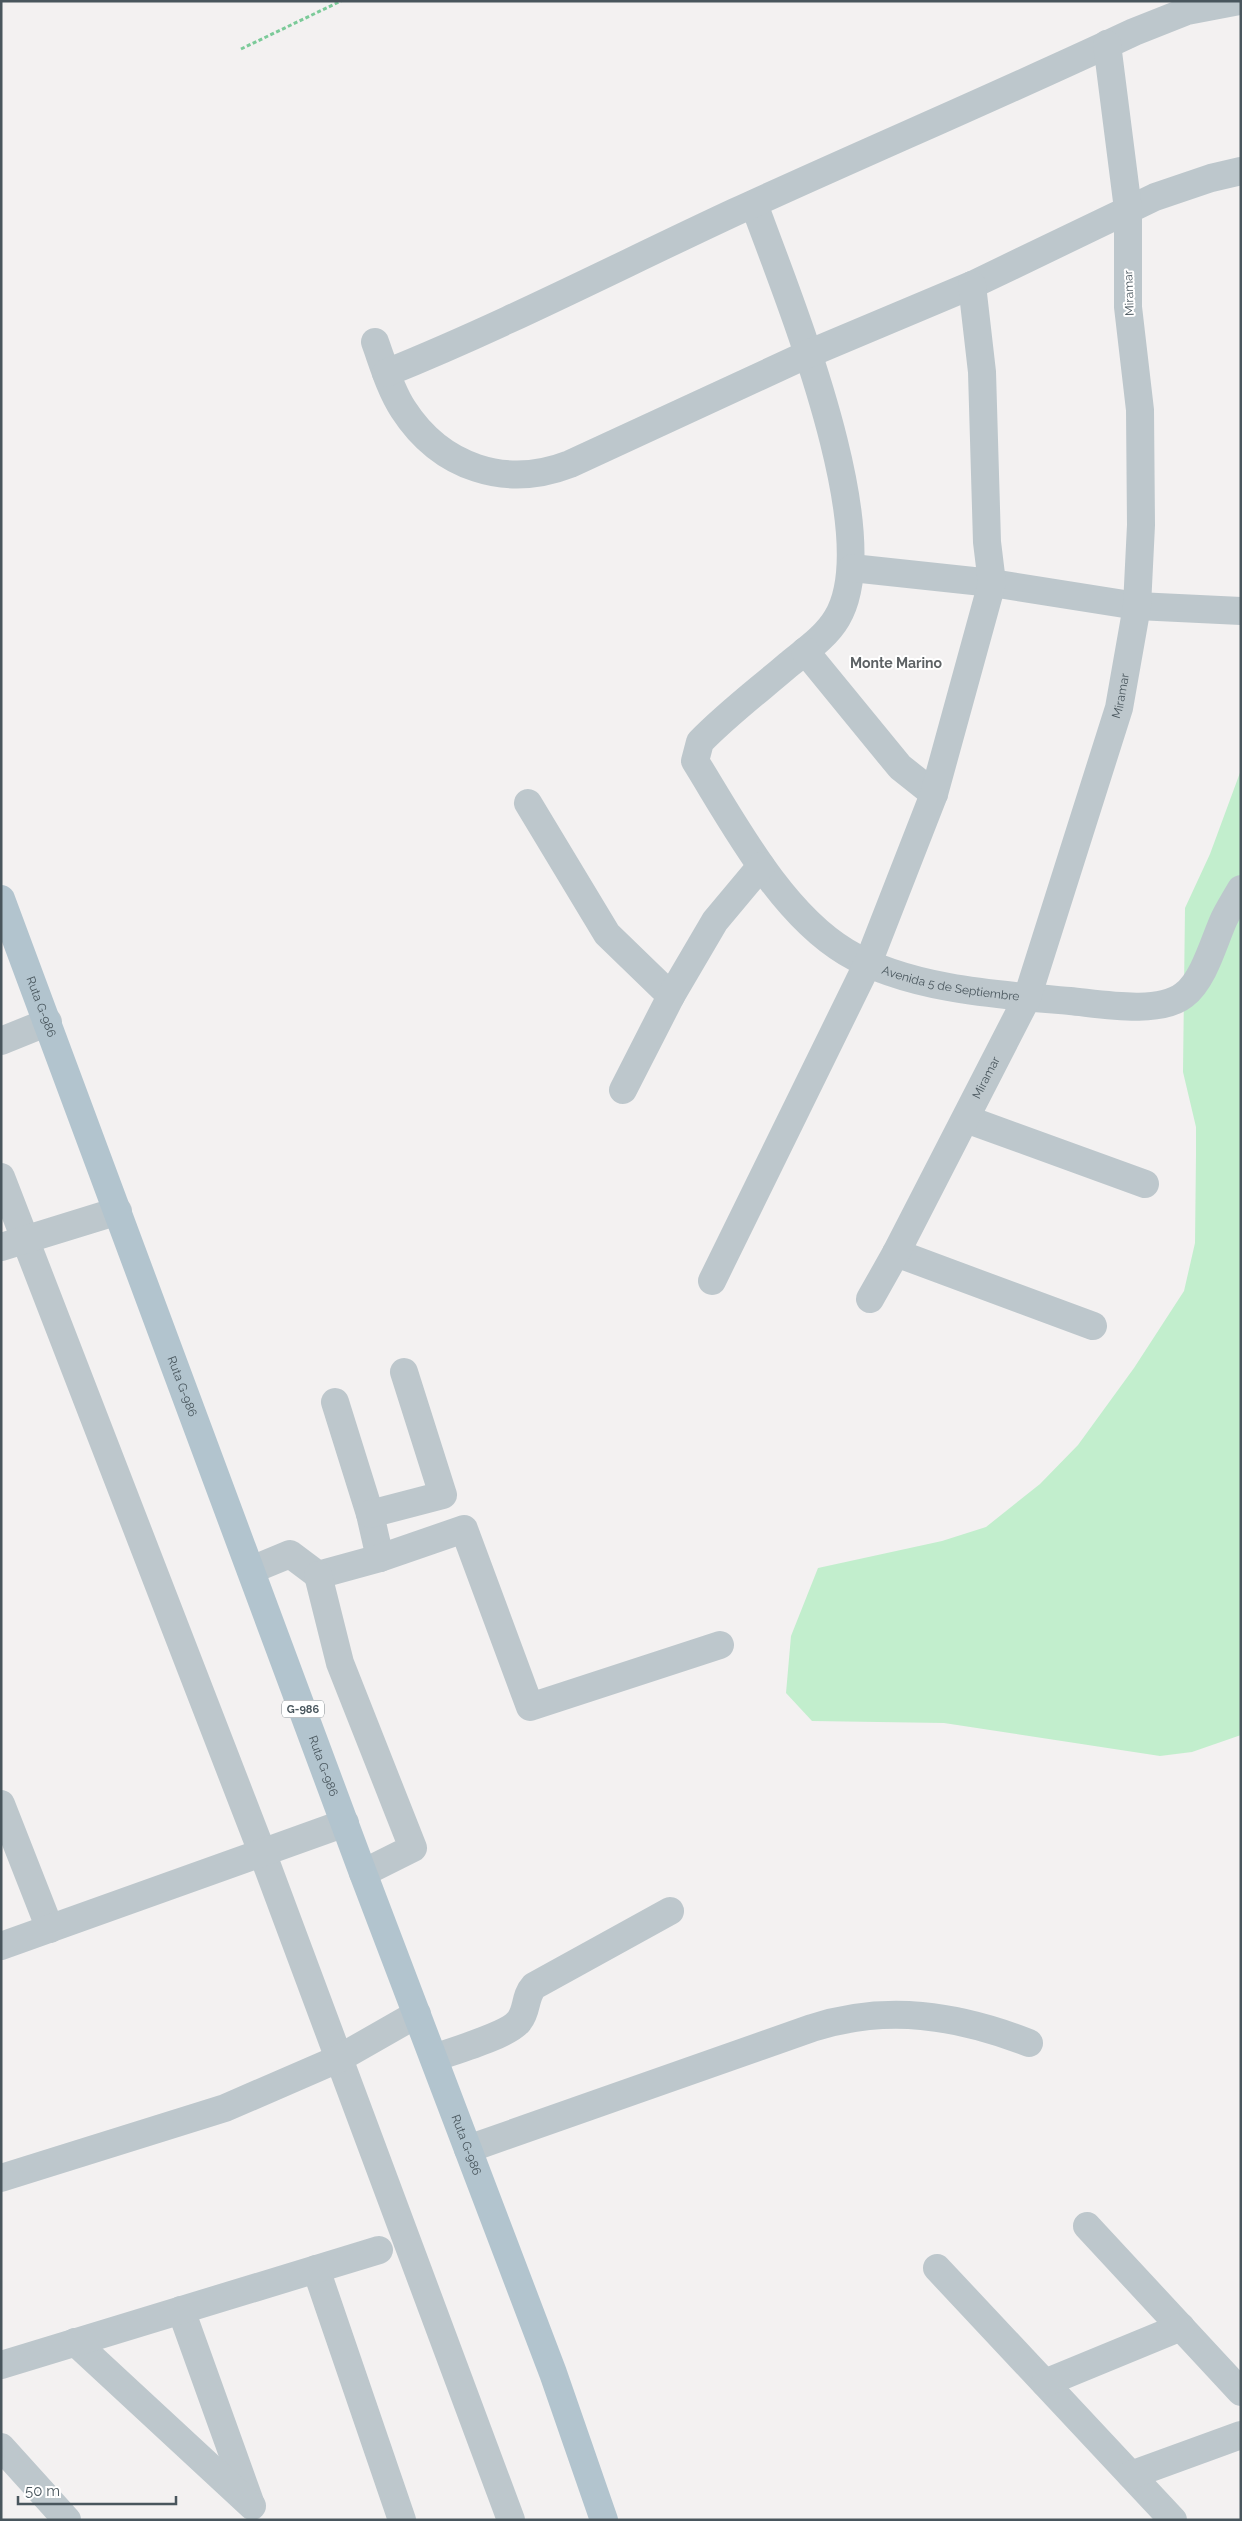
<svg xmlns="http://www.w3.org/2000/svg" width="1242" height="2521" font-family="Raleway,sans-serif">
<rect width="100%" height="100%" fill="#f3f1f1"/>
<path fill="#c2eecd" d="M1241,770V1735L1192,1752L1160,1756L944,1723L812,1721L786,1693L791,1636L818,1568L942,1541L986,1527L1040,1484L1078,1445L1134,1368L1184,1291L1195,1243L1196,1154V1127L1183,1072L1185,908L1210,854Z"/>
<g fill="none" stroke-linecap="round" stroke-linejoin="round">
<path stroke="#7bca99" stroke-width="3" stroke-dasharray="4 2.5" stroke-linecap="butt" d="M241,49L341,1"/>
<g stroke="#bdc7cc" stroke-width="28">
<path id="s1" d="M754,204C786,293 887,534 837,618C826,637 805,651 788,665C759,690 727,714 700,742L695,761C734,824 781,913 846,952C907,989 999,995 1070,1001C1101,1004 1159,1015 1184,995C1204,980 1214,941 1224,919C1229,909 1235,899 1241,889"/>
<path d="M375,342C383,364 390,389 403,409C441,468 506,489 570,464L808,354L972,285L1155,197L1211,178L1241,171"/>
<path d="M386,373C505,325 619,266 735,212C868,151 1002,94 1134,32L1187,11L1240,1"/>
<path d="M852,568L992,583L1137,606L1241,611"/>
<path d="M805,651L900,767L934,794"/>
<path d="M528,803L607,934L671,996"/>
<path d="M1,1041L48,1022"/>
<path d="M623,1090L671,996L715,921L761,866"/>
<path d="M966,1119L1145,1184"/>
<path d="M1,1177L262,1852L511,2520"/>
<path d="M1,1247L118,1211"/>
<path d="M896,1253L1093,1326"/>
<path d="M712,1281L868,963L934,794L992,583L987,542L982,372L972,285"/>
<path id="s2" d="M870,1299L896,1253L1027,998L1119,708L1137,606L1141,525L1140,410L1128,307V209L1107,44"/>
<path d="M335,1402L370,1514L380,1558"/>
<path d="M370,1514L443,1495L404,1372"/>
<path d="M251,1570L290,1554L318,1575L380,1558L464,1529L530,1707L720,1645"/>
<path d="M318,1575L340,1663L413,1848L363,1873"/>
<path d="M1,1804L50,1929"/>
<path d="M1,1946L345,1823"/>
<path d="M434,2058C453,2051 509,2035 519,2021C528,2010 524,1997 534,1986L670,1911"/>
<path d="M468,2149L812,2028C887,2004 957,2015 1029,2043"/>
<path d="M1,2178L225,2108L338,2059L417,2014"/>
<path d="M1087,2226L1241,2392"/>
<path d="M937,2268L1173,2520"/>
<path d="M316,2269L402,2520"/>
<path d="M181,2310L250,2502"/>
<path d="M75,2342L252,2506"/>
<path d="M1,2365L379,2250"/>
<path d="M1045,2383L1181,2327"/>
<path d="M1,2447L67,2520"/>
<path d="M1131,2475L1241,2435"/>
</g>
<path stroke="#b2c4ce" stroke-width="28" id="s3" d="M1,899L363,1873L553,2373L604,2520"/>
</g>
<g text-anchor="middle" stroke-width="4" stroke-linejoin="round" paint-order="stroke">
<rect fill="#fff" stroke="#80898e" stroke-width="1" x="282" y="1700.5" width="42" height="17" rx="4"/>
<g font-size="11" font-weight="bold" fill="#49565d">
<text x="303" y="1713">G-986</text>
</g>
<g font-size="12" fill="#49565d" stroke="#fff">
<text transform="translate(1129 293) rotate(-92)" y="4">Miramar</text>
<text dy="4" stroke="none"><textPath href="#s2" startOffset="656">Miramar</textPath></text>
<text dy="4" stroke="none"><textPath href="#s1" startOffset="992">Avenida 5 de Septiembre</textPath></text>
<text dy="4" stroke="none"><textPath href="#s3" startOffset="115">Ruta G-986</textPath></text>
<text dy="4" stroke="none"><textPath href="#s2" startOffset="250">Miramar</textPath></text>
<text dy="4" stroke="none"><textPath href="#s3" startOffset="520">Ruta G-986</textPath></text>
<text dy="4" stroke="none"><textPath href="#s3" startOffset="925">Ruta G-986</textPath></text>
<text dy="4" stroke="none"><textPath href="#s3" startOffset="1330">Ruta G-986</textPath></text>
</g>
<g font-size="14" font-weight="bold" fill="#5d6265" stroke="#fff">
<text x="896" y="668">Monte Marino</text>
</g>
</g>
<rect width="1242" height="2521" fill="none" stroke="#49565d" stroke-width="5"/>
<path d="M18 2496v8h158v-8" fill="none" stroke="#49565d" stroke-width="2.5"/>
<text x="25" y="2496" font-size="15" fill="#49565d" stroke="#ffffff" stroke-width="4" paint-order="stroke">50 m</text>
</svg>
